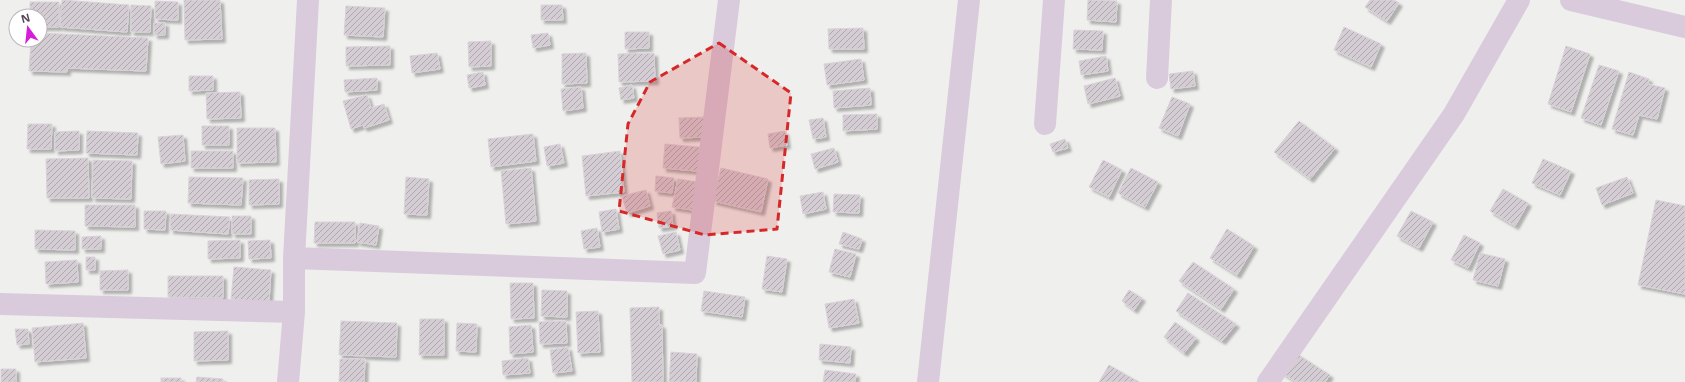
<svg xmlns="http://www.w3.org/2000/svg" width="1685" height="382" font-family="'Noto Sans',sans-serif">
<defs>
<pattern id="building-hatch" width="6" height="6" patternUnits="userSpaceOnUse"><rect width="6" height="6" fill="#d4ced4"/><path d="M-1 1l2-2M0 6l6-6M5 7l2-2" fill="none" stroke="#afa9af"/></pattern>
<filter id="shadow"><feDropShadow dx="3.5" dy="3.5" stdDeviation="1" flood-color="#0004"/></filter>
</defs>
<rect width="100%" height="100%" fill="#eff0ee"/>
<path fill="url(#building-hatch)" stroke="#d9d2d8" filter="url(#shadow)" d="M62,0L129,5L127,32L60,27Z
M184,0H220L222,39L185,40Z
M1088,0L1117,1L1116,22L1087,20Z
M1370,0H1394L1399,3L1387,21L1365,7Z
M155,1L178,2V20L155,19Z
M30,2H59V27H40V16H30Z
M131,5L151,6L150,32H131Z
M541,5H562L563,20H541Z
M346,6L385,8L383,37L344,35Z
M154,23H165V35H154Z
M1344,27L1381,44L1371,67L1334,50Z
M863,28L864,49H829L828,29Z
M1074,30L1103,31L1102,50L1073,49Z
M625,32H649V48L625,49Z
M40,33L148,38L146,71L67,68V72L29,71L31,40H40Z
M548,33L550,45L533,48L531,35Z
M491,41V66L469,67L468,42Z
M390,46V65L346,66V47Z
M1566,46L1590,54L1571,112L1548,104Z
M437,53L440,69L412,73L410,56Z
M586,53L587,83L562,84V54Z
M654,53L655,81L619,82L618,54Z
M1106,56L1108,71L1081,75L1079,61Z
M861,59L864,80L827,85L824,64Z
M1599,65L1619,71L1601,125L1581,118Z
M1193,71L1195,86L1171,89L1169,74Z
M483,72L485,85L469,88L467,75Z
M1629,72L1649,79L1648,84L1665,88L1657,119L1639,115L1633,135L1612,129Z
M189,76H213V90L189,91Z
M377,78V90L345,92L344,80Z
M1115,78L1120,96L1088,104L1084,86Z
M632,85L634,98L621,100L619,88Z
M581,87L583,108L563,111L561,89Z
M870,88L871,105L834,108L833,91Z
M240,92L241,118L207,119L206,93Z
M367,95L371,108L384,104L389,120L364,128L363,125L351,129L343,101Z
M1172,97L1190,104L1178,136L1159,128Z
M877,114V129L843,131V115Z
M706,117L707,137L680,138L679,118Z
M823,118L826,137L813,139L809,120Z
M1299,121L1335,148L1310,179L1274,152Z
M28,124H52L51,149H27Z
M202,126H229V145H202Z
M237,128H275L276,162L237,163Z
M79,131V150L55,151V132Z
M87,131L138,133L137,155L86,153Z
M785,131L787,145L770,148L768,134Z
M533,134L536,161L491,167L488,139Z
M183,135L185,161L161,164L158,137Z
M1065,139L1068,148L1053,152L1050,144Z
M560,144L564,163L547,166L544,147Z
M665,144L709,148L707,172L663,168Z
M834,148L838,162L815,169L811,154Z
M191,151H233V168H191Z
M620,151L624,192L586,196L582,156Z
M88,158L89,198H47L46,159Z
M1543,159L1571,171L1560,195L1532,183Z
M93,160L132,161L131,199L92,198Z
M1103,160L1122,170L1109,197L1089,187Z
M531,168L536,221L506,224L501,171Z
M721,168L768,179L761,212L713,201Z
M1131,168L1158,182L1145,207L1118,193Z
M656,176L674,178L672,193L655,191Z
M189,177L243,178L241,205L188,203Z
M406,177L429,179L427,215L404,214Z
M1627,177L1633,193L1602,205L1596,188Z
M279,179V204L249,205V180Z
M678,179L697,182L692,210L672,207Z
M1503,189L1528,203L1515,226L1490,211Z
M646,190L650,206L627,213L622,196Z
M823,192L826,209L803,214L800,196Z
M834,194L860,195L859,213L833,212Z
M1656,200L1685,206V294L1638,285Z
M85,205H135V227L85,226Z
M616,209L619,229L602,232L599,212Z
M144,211H166L165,230L144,229Z
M671,211L673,226L659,228L657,213Z
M1411,211L1433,222L1419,248L1397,236Z
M171,214L230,217L228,234L170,230Z
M232,216H251V234H232Z
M315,222H355V243H314Z
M360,223L379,226L376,245L357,242Z
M597,228L600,247L584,249L581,231Z
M1227,229L1254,246L1237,275L1210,258Z
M35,230L75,231V250L35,249Z
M676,232L680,250L663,254L658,236Z
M843,232L862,239L859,249L839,244Z
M1464,235L1480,243L1468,268L1451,260Z
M101,236V249H82V237Z
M240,240V258L208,259V241Z
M270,240L271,258L249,259L248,241Z
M835,249L856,254L850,277L829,272Z
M1480,253L1505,259L1498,286L1473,280Z
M767,256L787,259L782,292L762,289Z
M86,257H95V270H86Z
M77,260L78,282L46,284L45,262Z
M1193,262L1234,289L1221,309L1179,281Z
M234,267L271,270L269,302L231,299Z
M128,270V290H100V271Z
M168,276H223V298L168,297Z
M510,283H533L534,318L511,319Z
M542,290L567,291V317L541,316Z
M1129,290L1142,298L1134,310L1122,301Z
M704,291L745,297L742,317L701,311Z
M1188,293L1236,324L1222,341L1176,311Z
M854,299L859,323L829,328L825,304Z
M659,307V325H662L663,382H632L630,308Z
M598,311L600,352L578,353L576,312Z
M420,319H444V355H419Z
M341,321L397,323L396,357L339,355Z
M566,321L567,343L540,344L539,322Z
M1175,322L1196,338L1184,353L1164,337Z
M83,323L86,358L35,362L32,328Z
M457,323L477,324L476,352L456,351Z
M531,325L533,352L510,354L509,327Z
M15,329H28L29,344L17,345Z
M228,331V360L194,361V332Z
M820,344L851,347L850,363L819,360Z
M568,347L572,371L553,373L550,350Z
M671,352L697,354L696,382H669Z
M1294,352L1330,375L1325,382H1296L1281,372Z
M528,358L530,373L503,375L502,361Z
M340,359H365L364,382H339Z
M1109,365L1139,382H1099Z
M1,369H16V382H1Z
M825,370L856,374L855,382H823Z
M197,377L223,379V382H196Z
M161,378H181V382H161Z"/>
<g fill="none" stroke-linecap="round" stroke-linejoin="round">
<path stroke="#d9cbdb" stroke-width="22" d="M1571,0L1685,27
M1157,78L1161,0
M1045,124L1054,0
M294,258L695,273L729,0
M0,304L294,312
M288,382L294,312V258L308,0
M928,382L969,0
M1268,382L1454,114L1519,0"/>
</g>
<path fill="#d62828" fill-opacity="0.2" stroke="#d62828" stroke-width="3" stroke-dasharray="8 5" stroke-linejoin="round" d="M719,43L791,93L777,229L705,235L619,211L628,124L650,82Z"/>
<g transform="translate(28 28) rotate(345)"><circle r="19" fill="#ffffff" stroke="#bcb5bd"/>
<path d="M0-3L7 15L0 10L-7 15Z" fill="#d61eda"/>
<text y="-6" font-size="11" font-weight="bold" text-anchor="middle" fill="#58475b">N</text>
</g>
</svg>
